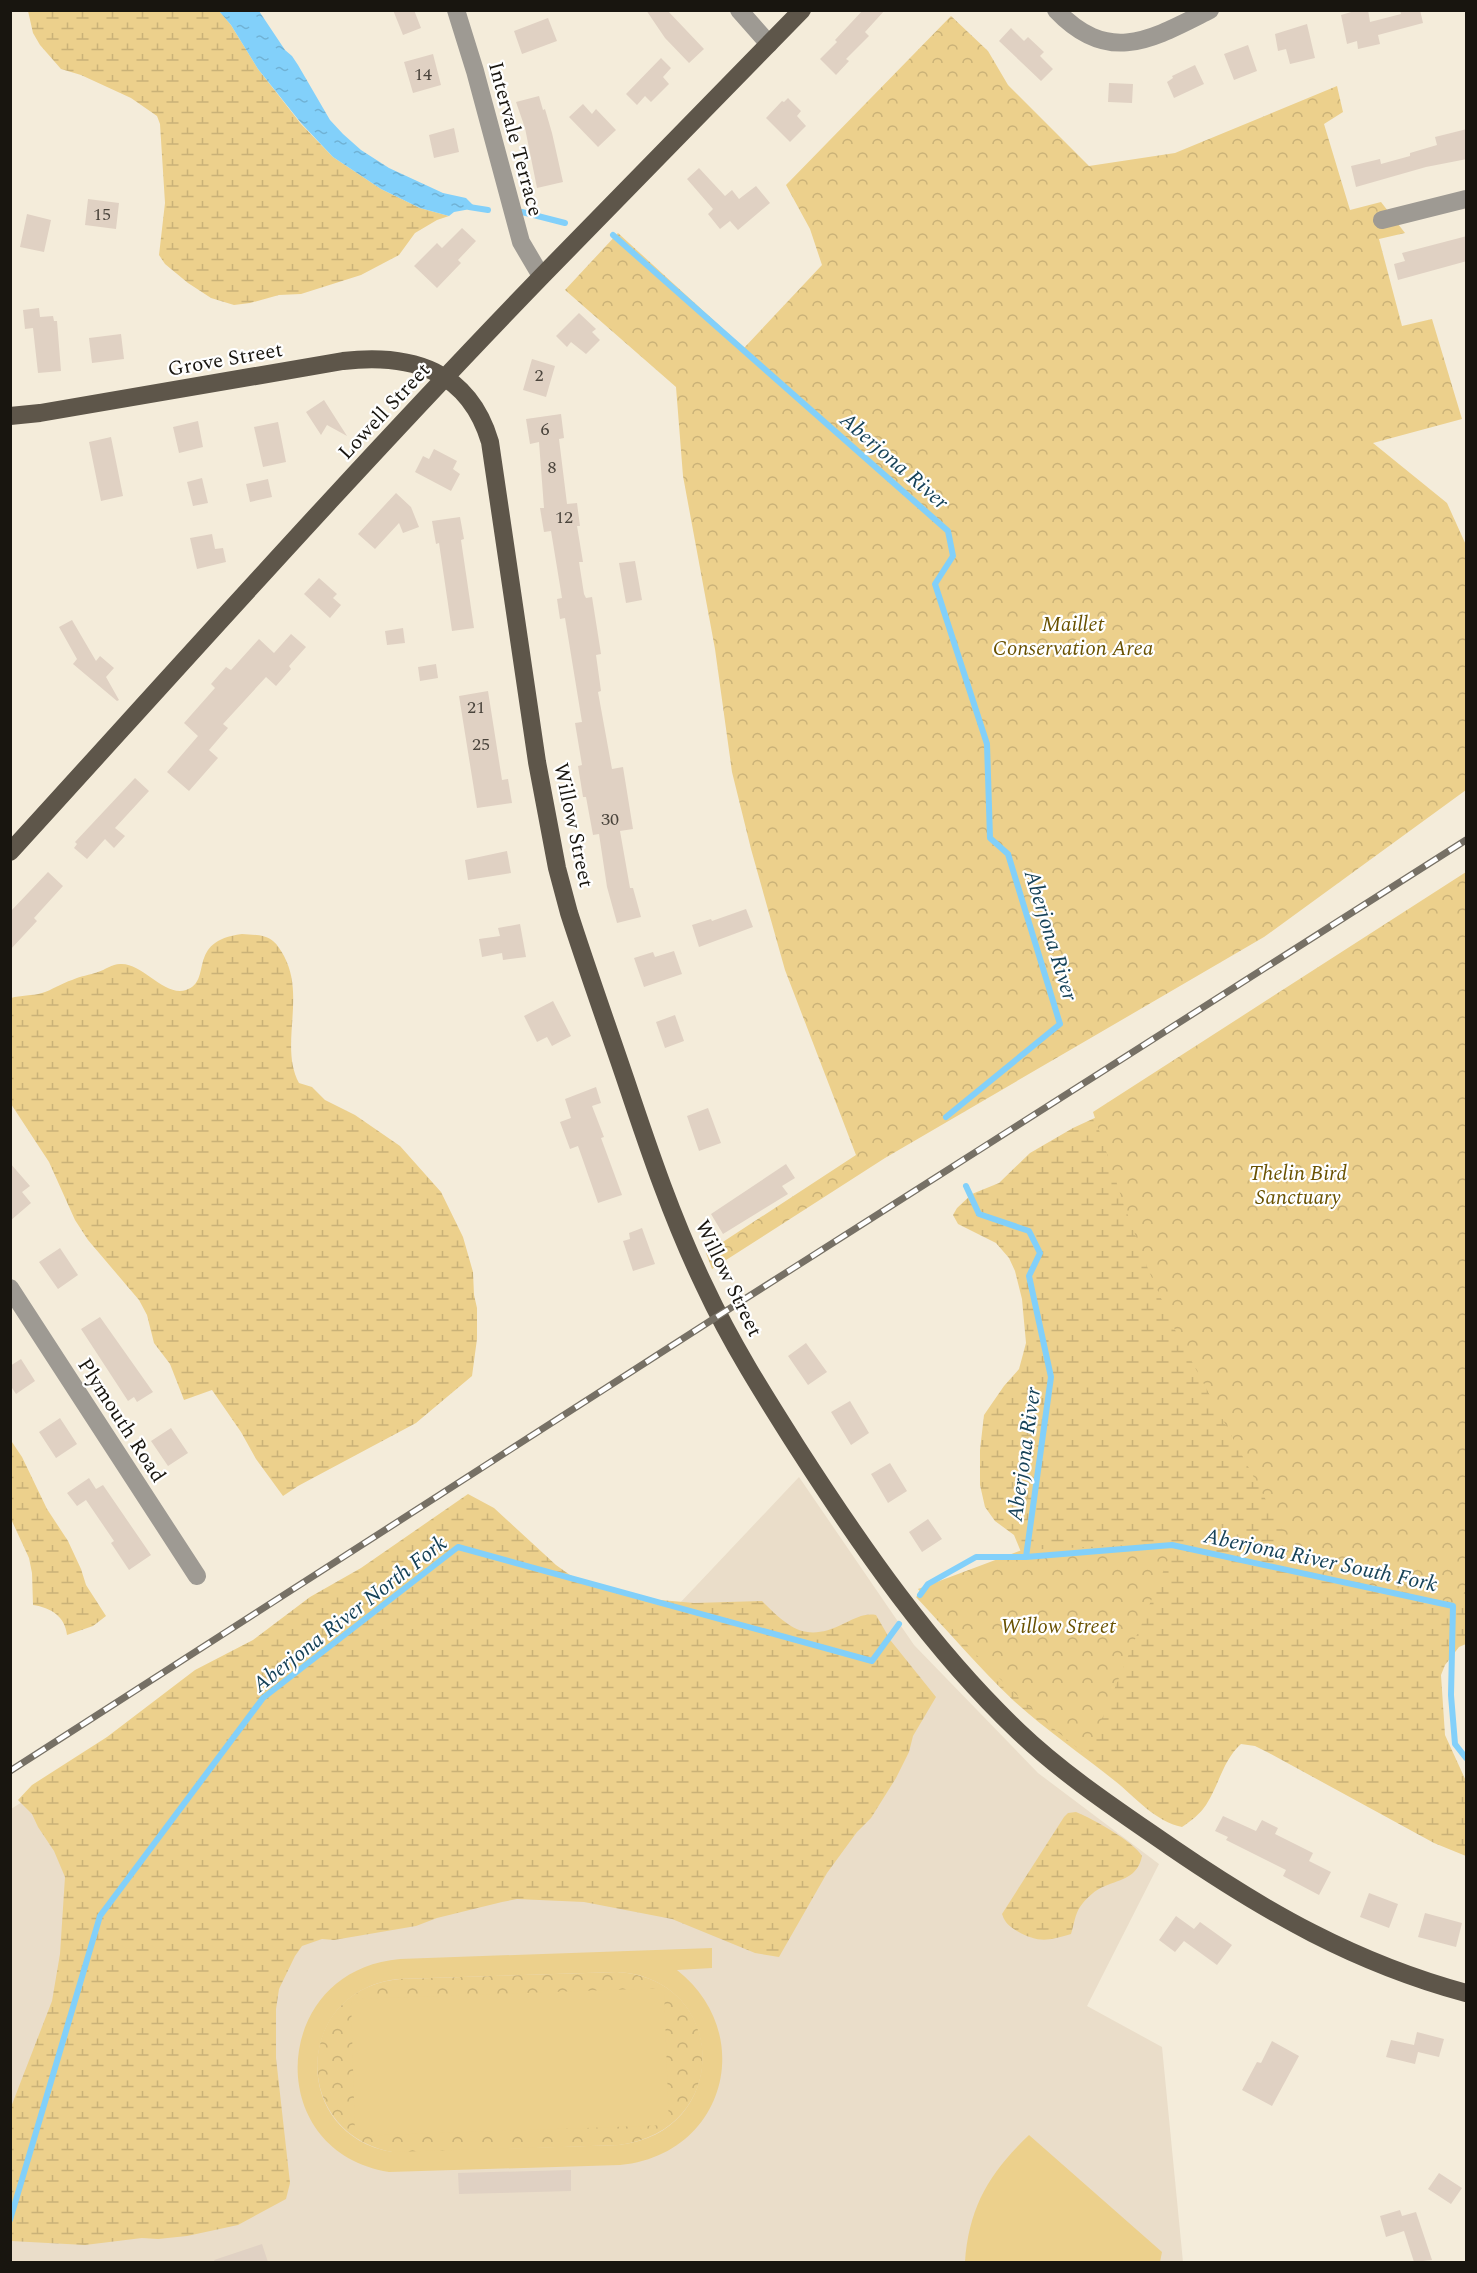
<svg xmlns="http://www.w3.org/2000/svg" width="1477" height="2273" font-family="Spectral,serif">
<defs>
<pattern id="wetland-marsh" width="20" height="14" patternUnits="userSpaceOnUse" patternTransform="scale(1.5)"><rect width="20" height="14" fill="#ecd08c"/><path d="M1 5h8M5 5V1M11 12h8M15 12V8" fill="none" stroke="#cab278"/></pattern>
<pattern id="park-crowns" width="20" height="18" patternUnits="userSpaceOnUse" patternTransform="scale(1.5)"><rect width="20" height="18" fill="#ecd08c"/><path d="M2 6a3 3 0 1 1 6 0M12 15a3 3 0 1 1 6 0" fill="none" stroke="#cab278"/></pattern>
<pattern id="water-ripples" width="26" height="14" patternUnits="userSpaceOnUse" patternTransform="scale(1.5)"><rect width="26" height="14" fill="#82d0fa"/><path d="M2 4q2-2 4 0t4 0M15 11q2-2 4 0t4 0" fill="none" stroke="#70b2d5"/></pattern>
</defs>
<rect width="100%" height="100%" fill="#f4ecda"/>
<path fill="#eaddc9" d="M799,1477L914,1645L1038,1773L1159,1864L1087,2006L1162,2047L1183,2262H11V1809L244,1662L508,1565L661,1623Z"/>
<path fill="url(#wetland-marsh)" d="M28,11H219L231,25L258,69L301,124L333,157L381,189L420,208L449,216L437,220L415,233L399,255L361,275L301,294L279,295L250,303L234,305L211,298L188,283L165,264L159,255L165,203L160,124L157,116L131,98L81,75L61,69L40,45L33,33Z
M1466,884V1644L1459,1647L1445,1665L1441,1675L1445,1735L1466,1781V1856L1434,1843L1269,1753L1255,1746L1241,1744C1223,1760 1219,1785 1206,1805C1200,1814 1191,1821 1182,1827C1156,1822 1135,1797 1115,1781C1081,1754 1046,1730 1014,1701C979,1668 949,1632 916,1597L926,1589L1021,1552L1014,1535L995,1521L985,1507L980,1485V1450L984,1415L1004,1386L1019,1369L1022,1358L1026,1343L1022,1299L1015,1271L1009,1258L996,1243L958,1224L953,1215L957,1208L972,1194L999,1183L1030,1153L1073,1128L1099,1116Z
M242,934C252,935 265,934 273,941C278,945 281,951 284,956C306,997 279,1046 299,1083L312,1087L325,1100L355,1115L400,1146L441,1192L463,1237L473,1272L474,1295L477,1308V1339L472,1376L416,1423L298,1486L283,1496L256,1459L241,1432L212,1390L184,1400L170,1364L154,1343L147,1315L139,1300L88,1240L75,1220L49,1162L11,1104V998C21,995 32,996 42,993C52,990 62,983 72,980C80,976 90,975 98,972C105,970 112,964 120,964C142,962 164,997 186,990C214,981 185,941 242,934Z
M10,1439L22,1457L47,1509L68,1541L81,1569L86,1585L106,1616L93,1626L67,1635C65,1616 51,1608 33,1605L32,1573L29,1558L11,1519Z
M468,1494L494,1508L556,1565L570,1575L589,1584L644,1601L661,1600L694,1603L762,1601C790,1629 806,1643 845,1623C856,1618 864,1613 876,1615L891,1641L936,1697L913,1736L909,1752L896,1778L871,1818L857,1832L827,1873L779,1957L755,1953L672,1919L584,1902L517,1899L502,1902L437,1918L416,1926L334,1940L322,1939L302,1946L295,1956L279,1989L276,2009V2058L290,2183L286,2199L238,2225L187,2236L158,2239L142,2238L85,2245L11,2241V2107L52,2001L60,1954L65,1877L54,1851L38,1827L32,1814L18,1800L32,1785L107,1737L195,1670L253,1640L310,1597L361,1568Z
M1076,1812C1093,1819 1133,1841 1142,1856C1138,1877 1122,1879 1105,1886C1096,1889 1085,1899 1080,1907C1075,1914 1074,1925 1071,1934C1048,1941 1038,1943 1017,1931C1009,1926 1005,1923 1002,1914L1064,1817L1068,1813Z"/>
<path fill="url(#park-crowns)" d="M951,16L988,51L1008,85L1089,166L1175,153L1337,86L1343,112L1324,124L1350,210L1381,202L1405,233L1379,239L1402,326L1432,319L1462,419L1373,443L1447,503L1466,545V790L1264,937L885,1158L712,1269L706,1253L856,1155L785,970L751,849L732,772L715,649L683,476L676,387L565,290L618,233L744,348L822,265L810,229L786,185Z
M1466,872V1585L1461,1604L1304,1571L1176,1332L1148,1269L1123,1202L1093,1112Z
M1175,1543L1087,1755C1027,1710 966,1647 918,1589L1022,1550Z
M617,1972C728,1978 734,2130 619,2145L398,2153C288,2137 292,1989 400,1979Z"/>
<path fill="#ecd08c" fill-rule="evenodd" d="M712,1948V1968L677,1970C758,2034 725,2155 620,2165L389,2172C261,2152 270,1970 400,1959ZM617,1972C729,1978 732,2133 619,2145L392,2152C289,2134 294,1991 398,1979Z
M664,1988L669,2125L355,2136L351,1999Z
M1029,2135L1162,2252L1160,2262H965C969,2207 989,2173 1029,2135Z"/>
<path fill="url(#water-ripples)" d="M219,11H259L285,50L292,56L298,65L330,120L343,134L361,150L389,168L443,193L466,198L476,208L454,212L449,216L420,208L381,189L333,157L301,123L258,69L231,25Z"/>
<g fill="none" stroke-linecap="round" stroke-linejoin="round">
<path stroke="#82d0fa" stroke-width="6" d="M469,207L488,210
M522,212L565,223
M613,235L948,531L953,556L935,584L987,744L990,838L1008,854L1060,1024L946,1117
M966,1186L979,1214L1029,1231L1040,1253L1029,1276L1051,1377L1026,1557
M920,1595L928,1584L976,1557H1026L1172,1545L1453,1606L1451,1695L1455,1744L1466,1758
M10,2220L100,1916L263,1698L458,1547L872,1661L899,1624"/>
</g>
<path fill="#e0d1c3" d="M393,10H414L421,28L403,35Z
M646,10H667L704,49L689,63L665,38Z
M863,10H885L865,32L869,36L846,59L849,61L836,75L820,59L837,42L835,40Z
M1358,10H1368L1370,22L1401,14L1400,10H1420L1423,23L1378,35L1380,44L1358,49L1357,41L1347,44L1341,15Z
M548,18L557,41L522,54L514,31Z
M1307,24L1315,58L1290,64L1286,49L1278,51L1275,34Z
M1011,28L1024,41L1028,37L1044,52L1040,56L1053,69L1041,81L999,41Z
M1248,45L1257,71L1234,80L1224,54Z
M433,54L441,85L413,93L404,62Z
M661,58L671,68L663,77L669,84L651,102L645,96L637,105L626,94Z
M1195,65L1204,84L1174,98L1167,82L1173,78L1172,76Z
M1109,83L1133,84L1132,103L1108,102Z
M539,96L543,110L545,109L552,133L563,182L537,188L525,128L516,102Z
M788,98L801,111L797,116L806,126L790,142L766,118L782,101L784,102Z
M583,104L592,114L596,109L616,130L598,147L569,117Z
M454,128L459,152L434,158L429,135Z
M1467,129V159L1426,167L1356,187L1351,166L1380,159L1381,164L1410,156V153L1437,145L1435,137Z
M699,168L725,196L732,190L739,199L756,186L770,203L738,230L730,221L720,229L708,214L713,209L687,179Z
M88,199L119,203L116,229L85,225Z
M27,214L51,220L44,252L20,247Z
M462,228L476,241L458,260L461,263L437,288L414,266L437,243L442,248Z
M1467,236V261L1398,280L1394,264L1405,261L1402,253Z
M39,308L40,317L53,316L54,321H57L61,371L38,373L33,328L25,329L23,310Z
M579,313L596,329L592,332L600,340L586,354L571,342L567,347L556,336Z
M121,334L124,359L92,363L89,338Z
M532,359L555,366L546,397L523,390Z
M324,400L347,436L327,425L321,435L306,412Z
M561,414L564,438L559,439L567,504L577,503L580,526H577L583,562H579L584,594L586,598L592,597L601,654L596,655L601,691L598,692L612,769L623,767L633,829L620,831L630,888H633L641,917L617,923L607,887L599,834L593,835L586,797H583L578,766L582,765L575,723L582,722L565,618L560,619L557,599L562,598L551,531L544,532L540,508H544L539,442L530,444L526,419Z
M198,421L203,447L179,453L173,427Z
M278,422L286,462L263,467L254,427Z
M111,437L123,496L101,501L89,442Z
M434,449L457,461L453,469L460,474L451,491L415,472L423,456L429,459Z
M202,478L208,503L193,506L187,482Z
M268,479L272,497L250,502L246,484Z
M396,493L411,507L419,527L403,533L399,523L375,549L358,534Z
M460,517L464,539L461,540L474,628L452,631L439,543L436,544L432,521Z
M212,534L215,549L223,548L226,562L197,569L190,538Z
M635,561L642,600L626,603L619,563Z
M319,578L337,594L333,598L341,605L330,618L304,594Z
M72,620L96,661L100,656L114,668L106,677L119,700L117,701L73,664L77,659L59,627Z
M403,628L405,643L387,645L385,631Z
M291,634L306,647L289,666L291,669L276,686L266,677L223,724L228,728L209,750L218,758L189,791L167,772L198,736L184,723L215,688L211,684L226,667L231,670L259,639L274,653Z
M436,664L438,678L420,681L418,667Z
M488,691L502,780L508,779L512,803L477,808L459,696Z
M135,778L149,791L115,828L125,836L114,848L105,839L87,859L74,848L77,844L75,842Z
M507,851L511,873L468,880L465,860Z
M48,872L63,886L34,918L37,921L10,950V912Z
M746,909L753,927L699,947L692,925L711,919L712,921Z
M520,924L526,957L503,960L502,953L482,957L479,939L500,936L498,928Z
M674,951L682,974L644,987L634,958L653,952L655,957Z
M553,1001L571,1036L552,1046L547,1037L537,1042L524,1016Z
M675,1015L684,1041L665,1048L656,1022Z
M596,1087L601,1103L592,1106L604,1137L601,1138L622,1195L598,1203L578,1146L570,1149L560,1122L571,1118L565,1099Z
M708,1108L721,1143L699,1151L687,1116Z
M10,1163L30,1186L22,1192L31,1203L10,1221Z
M786,1164L795,1178L782,1186L788,1194L723,1234L711,1214Z
M642,1228L655,1264L633,1271L623,1241L630,1239L629,1233Z
M60,1248L78,1275L58,1289L39,1262Z
M100,1317L153,1392L137,1402L134,1397L128,1401L81,1329Z
M806,1343L827,1372L808,1385L788,1356Z
M21,1359L35,1381L16,1394L10,1385V1366Z
M850,1401L869,1433L851,1445L831,1412Z
M60,1418L77,1444L56,1458L39,1432Z
M171,1428L188,1453L168,1466L151,1441Z
M890,1463L907,1491L888,1503L871,1474Z
M89,1478L96,1489L103,1485L151,1555L129,1570L111,1543L114,1541L86,1500L77,1506L67,1493Z
M928,1519L942,1539L922,1552L909,1532Z
M1223,1816L1256,1831L1262,1820L1278,1828L1275,1834L1313,1853L1309,1861L1331,1872L1319,1895L1283,1876L1286,1870L1226,1840L1228,1837L1215,1831Z
M1369,1893L1398,1904L1389,1928L1360,1917Z
M1425,1913L1462,1923L1456,1947L1418,1937Z
M1176,1916L1194,1929L1200,1922L1232,1945L1217,1965L1184,1941L1175,1952L1159,1940Z
M1417,2032L1444,2039L1439,2057L1418,2052L1415,2064L1386,2057L1391,2040L1414,2045Z
M1272,2041L1299,2056L1272,2106L1242,2090L1257,2062L1261,2063Z
M571,2170V2191L459,2194L458,2173Z
M1439,2173L1462,2188L1451,2204L1428,2189Z
M1400,2210L1402,2216L1416,2212L1432,2260L1414,2262L1404,2231L1386,2237L1380,2216Z
M262,2244L268,2262H215L214,2260Z"/>
<g fill="none" stroke-linecap="round" stroke-linejoin="round">
<path stroke="#9e9a93" stroke-width="18" d="M456,10L475,71L521,242L541,276
M739,10L769,44
M1056,10C1109,66 1152,39 1210,10
M1382,220L1466,199
M10,1288L197,1576"/>
<path stroke="#5e564a" stroke-width="18" d="M10,416L40,413L343,361C412,353 469,371 490,442L537,762L557,868L569,913C587,969 607,1025 626,1081C649,1150 673,1221 705,1287C731,1343 764,1395 797,1447C862,1548 931,1648 1018,1731C1064,1775 1119,1811 1171,1847C1266,1912 1355,1963 1466,1993
M10,852C186,659 360,464 542,276C628,187 716,99 802,10"/>
<defs>
<path id="rail" d="M10,1771L718,1316L1466,840"/>
</defs>
<use href="#rail" stroke="#767065" stroke-width="7"/>
<use href="#rail" stroke="#fff" stroke-width="4.5" stroke-dasharray="14" stroke-linecap="butt"/>
</g>
<g text-anchor="middle" stroke-width="4.5" stroke-linejoin="round" paint-order="stroke">
<g font-size="18" fill="#4a443c">
<text x="423" y="80">14</text>
<text x="102" y="220">15</text>
<text x="539" y="381">2</text>
<text x="545" y="435">6</text>
<text x="552" y="473">8</text>
<text x="564" y="523">12</text>
<text x="476" y="713">21</text>
<text x="481" y="750">25</text>
<text x="610" y="825">30</text>
</g>
<g font-size="21" fill="#18150f" stroke="#fff">
<text transform="translate(516 139) rotate(75)" y="7">Intervale Terrace</text>
<text transform="translate(225 359) rotate(-10)" y="7">Grove Street</text>
<text transform="translate(384 411) rotate(-47)" y="7">Lowell Street</text>
<text transform="translate(574 825) rotate(78)" y="7">Willow Street</text>
<text transform="translate(729 1278) rotate(64)" y="7">Willow Street</text>
<text transform="translate(122 1420) rotate(57)" y="7">Plymouth Road</text>
</g>
<g font-size="21" font-style="italic" fill="#695101" stroke="#fff">
<text x="1073" y="631">Maillet<tspan x="1073" dy="24">Conservation Area</tspan></text>
<text x="1298" y="1180">Thelin Bird<tspan x="1298" dy="24">Sanctuary</tspan></text>
<text x="1058" y="1633">Willow Street</text>
</g>
<g font-size="22" font-style="italic" fill="#164258" stroke="#fff">
<text transform="translate(895 460) rotate(41)" y="8">Aberjona River</text>
<text transform="translate(1052 935) rotate(73)" y="8">Aberjona River</text>
<text transform="translate(1023 1454) rotate(-82)" y="8">Aberjona River</text>
<text transform="translate(1321 1559) rotate(12)" y="8">Aberjona River South Fork</text>
<text transform="translate(349 1613) rotate(-38)" y="8">Aberjona River North Fork</text>
</g>
</g>
<rect width="1477" height="2273" fill="none" stroke="#18150f" stroke-width="24"/>
</svg>
